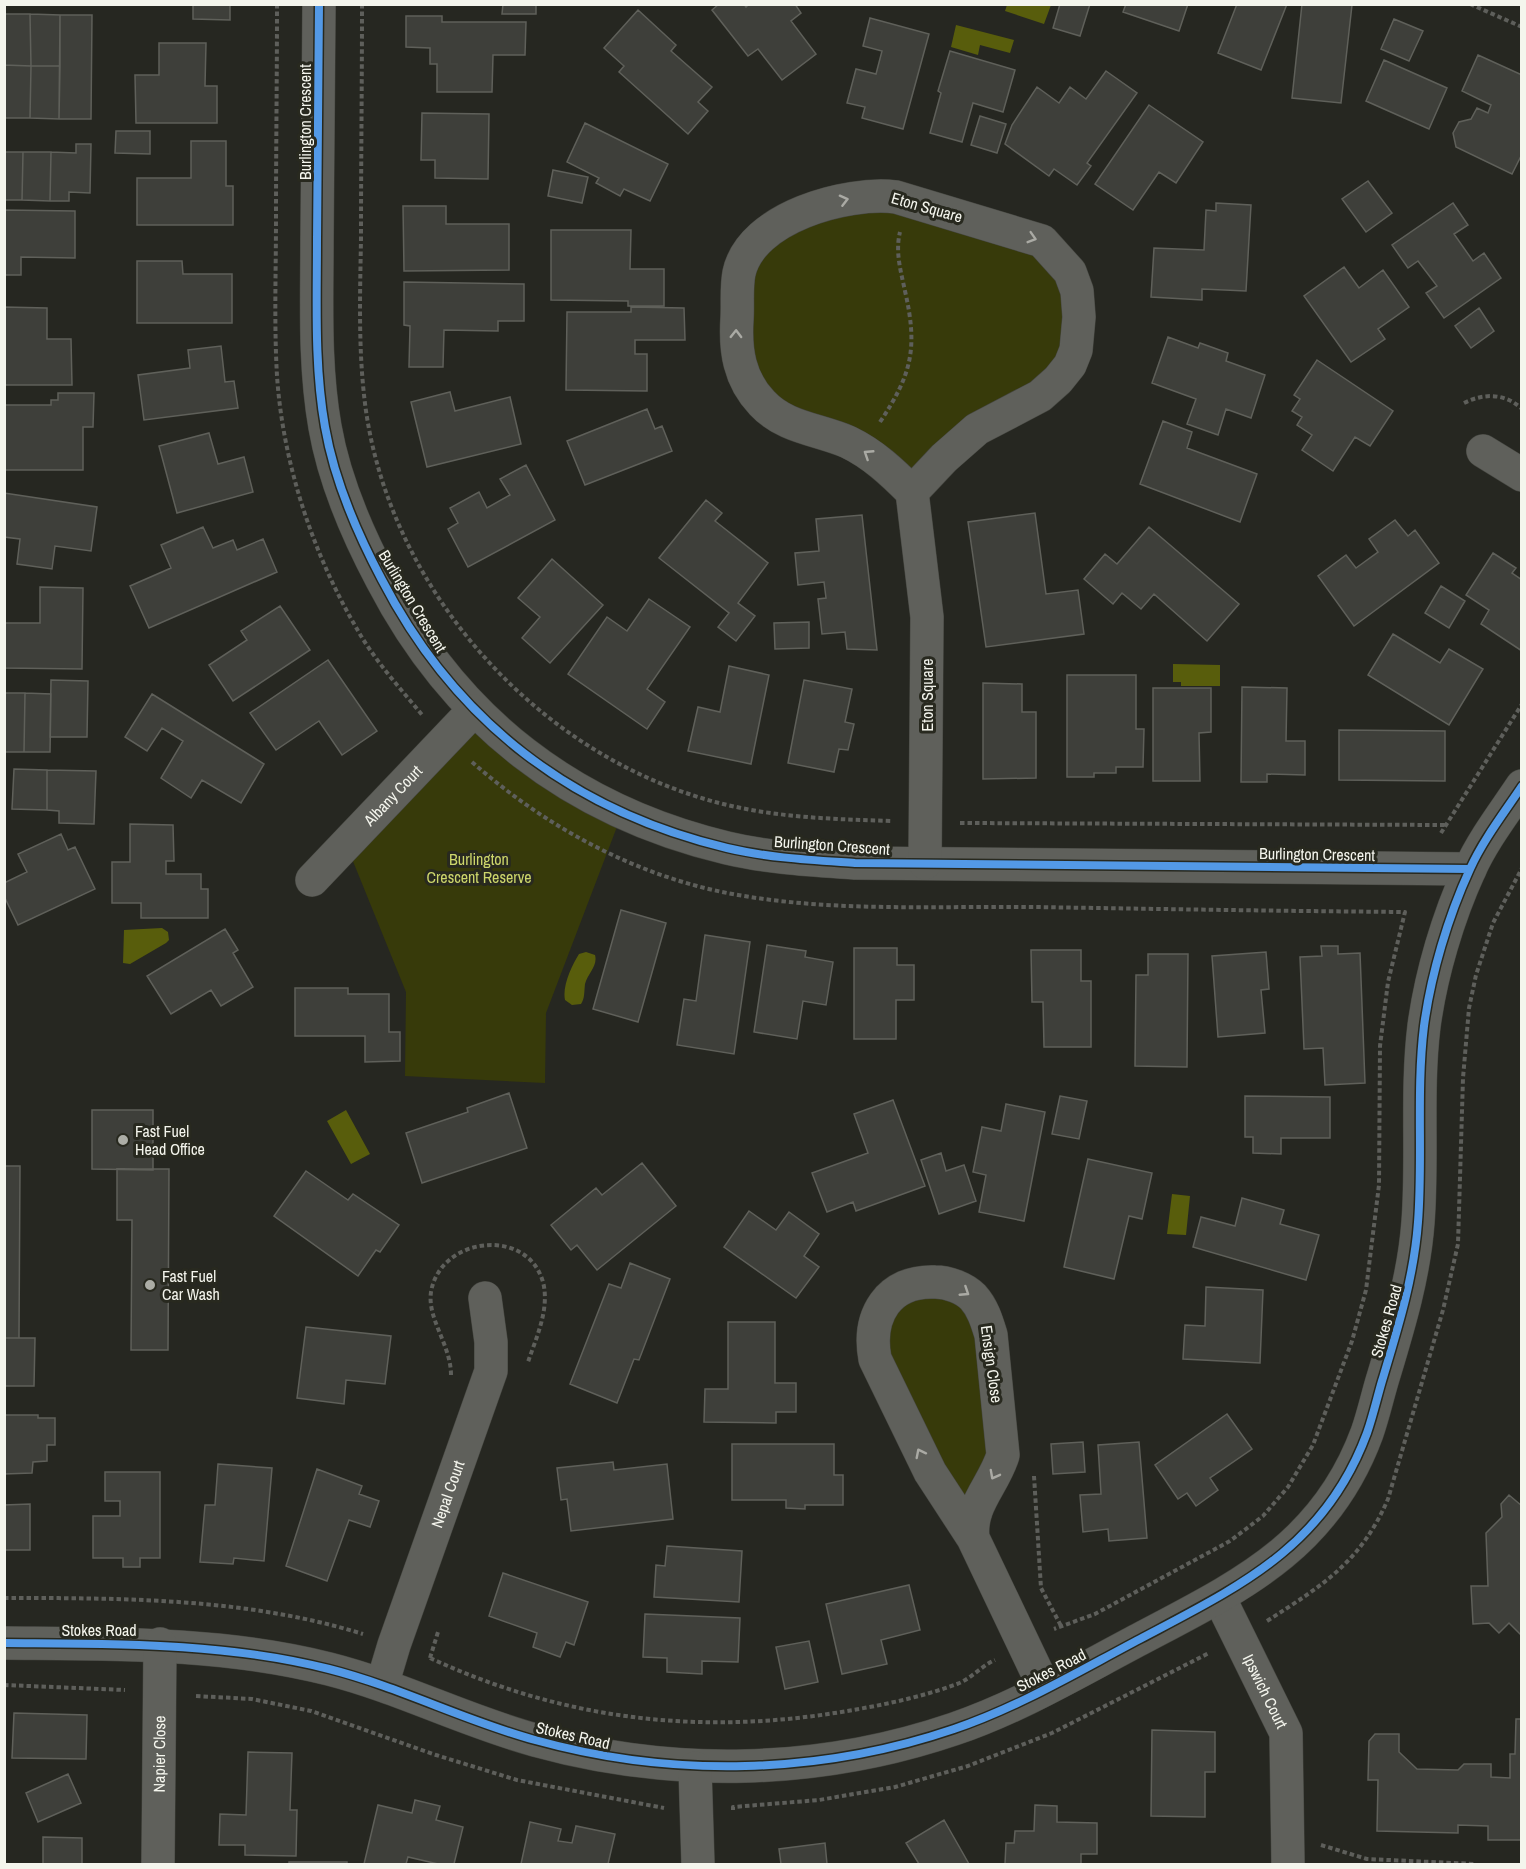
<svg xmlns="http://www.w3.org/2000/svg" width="1526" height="1869" font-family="'Archivo Narrow',sans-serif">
<rect width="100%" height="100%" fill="#262721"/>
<path fill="#373a0a" d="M861,196L1057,254L1076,350L912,492L746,381L748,253Z
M473,711L623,811L546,1013L545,1083L405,1076L406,992L346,844Z
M893,1294L973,1297L1001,1436L972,1529L874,1324Z"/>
<path fill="#585d0c" d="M1007,5V4L1051,5L1044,24L1005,11Z
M956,25L1014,40L1010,53L980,45L978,55L951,47Z
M1173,664L1220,665V686H1181V682H1173Z
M162,928L168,932L169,940L166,943L130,964L123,963L124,930Z
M586,952L595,955C598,966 588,973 585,984C584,992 585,998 581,1004L572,1005L565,1000C562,986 572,965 579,954Z
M346,1110L370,1154L351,1164L327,1121Z
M1172,1194L1190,1196L1186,1235L1167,1234Z"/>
<path fill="#3e3f3a" stroke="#5f605a" stroke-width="1.5" d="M193,4H230V20L193,19Z
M503,4H536V14H502Z
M719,4H744L746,7L749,4H795L801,13L791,21L816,54L782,80L758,49L748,56L712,10Z
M1060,4H1090L1080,36L1053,28Z
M1126,4H1188L1179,31L1123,12Z
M1237,4H1287L1261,70L1218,53Z
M1302,4L1352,5L1341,103L1292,98Z
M638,10L676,45L671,51L712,87L698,102L708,111L688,134L619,72L624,66L604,48Z
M4,14H30L31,66L4,65Z
M30,14L60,15V66H31Z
M60,15H92L91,119H59Z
M406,16H442V22H526L525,55H493L492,92H437V64H430V48L406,47Z
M870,18L929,34L903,129L862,118L865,107L847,103L856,69L876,74L882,51L863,46Z
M1394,19L1423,31L1409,61L1381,49Z
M159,43H206L205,86H217V123H136L135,75H159Z
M950,51L1015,70L1003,112L973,103L962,142L930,133L941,93L938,91Z
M1478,55L1522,75V154L1512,174L1456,147L1453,133L1459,122L1471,119L1477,108L1488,113L1491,105L1462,91Z
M1384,60L1447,88L1429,129L1366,101Z
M4,65L31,66L30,118H4Z
M31,66H60L59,119L30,118Z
M1106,71L1137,93L1087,163L1091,166L1077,185L1054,169L1049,176L1005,144L1012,125L1037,87L1059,103L1070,87L1086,99Z
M1149,105L1203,142L1176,183L1159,172L1133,210L1095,184Z
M422,113L489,114L488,179L435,178V160H421Z
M980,116L1006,124L997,153L971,145Z
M585,123L668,164L650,201L624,189L620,196L596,183L599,178L567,162Z
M116,131H150V154L115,153Z
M191,141H226V186H233V225H137V178H191Z
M76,144H91L90,193L69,192V201H50L51,152L76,153Z
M4,152H23L22,200H4Z
M23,152H51L50,201L22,200Z
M553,170L588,177L582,203L548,196Z
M1368,181L1392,213L1366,232L1342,199Z
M1216,203L1251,205L1246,291L1202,289V300L1151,297L1154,248L1204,250L1206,210L1216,211Z
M1453,203L1468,225L1454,234L1473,261L1484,253L1501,278L1444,318L1426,293L1437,286L1418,261L1408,268L1392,245Z
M403,206H446V224H509V270L404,271Z
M4,210L75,211V258L21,257V275H4Z
M551,230H631L630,269H664V306H628V301L551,300Z
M137,261H182L183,274H232V323H137Z
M1344,267L1359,288L1383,270L1409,307L1378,329L1385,339L1351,362L1304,296Z
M404,282L524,284V321H498V331L444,330L443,367H409L410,326L404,325Z
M4,307L47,308V339H71L72,385H4Z
M631,307L684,308L685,340H635V354H647V391L566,390L567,312H631Z
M1479,308L1494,331L1471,348L1455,326Z
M1168,337L1198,348L1200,343L1228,353L1226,361L1265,375L1251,418L1226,409L1218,435L1187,424L1196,399L1152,383Z
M221,346L225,382L234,381L238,408L144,420L138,375L190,368L188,350Z
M1317,360L1393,411L1370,446L1355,437L1333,471L1302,450L1312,435L1297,425L1302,417L1292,411L1300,399L1294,395Z
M450,392L455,411L510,397L521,444L427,467L411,402Z
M58,393H94L93,427H83V470H4V405H51V400H58Z
M647,409L655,429L662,426L672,451L585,485L567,441Z
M1163,421L1192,432L1187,448L1257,474L1240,522L1140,484Z
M209,433L218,464L244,457L253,492L177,513L159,446Z
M526,465L555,520L468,567L448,529L458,523L450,508L479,492L487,508L510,495L500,479Z
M4,493L97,507L91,551L55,546L52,569L17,564L20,539L4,537Z
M706,500L722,513L715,521L768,563L738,603L755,616L736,641L718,627L729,613L659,558Z
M1035,513L1046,594L1078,590L1084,634L986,647L968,522Z
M862,515L877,650L847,649L845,632L822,634L818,599L826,598L824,582L798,585L795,553L819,551L816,519Z
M1395,520L1408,536L1415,530L1439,563L1354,626L1318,576L1346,555L1356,568L1378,552L1369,539Z
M203,527L213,548L233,540L237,550L263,539L277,572L149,628L130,586L171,568L161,545Z
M1149,527L1239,604L1207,641L1154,594L1141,609L1122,593L1113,604L1084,579L1105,554L1117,564Z
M1493,553L1516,568L1512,573L1522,580V651L1481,624L1489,610L1466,595Z
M552,559L603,605L550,663L522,638L540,617L518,598Z
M1441,586L1465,601L1449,628L1425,613Z
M40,587L83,588L82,669L4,668V623H40Z
M649,599L690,627L647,689L665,702L647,729L568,674L607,617L627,631Z
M280,606L310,650L233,701L209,665L247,640L241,631Z
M809,622V648L775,649L774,623Z
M1393,634L1440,663L1449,649L1483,669L1449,725L1368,675Z
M328,660L377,731L342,755L319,721L276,750L250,713Z
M729,666L769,675L751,764L688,751L698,707L720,712Z
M1067,675H1136V729H1144L1143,767H1116V773H1094V777H1067Z
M51,680L88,681L87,737H50Z
M804,680L852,689L845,722L854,724L848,750L839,749L834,772L788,763Z
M983,683L1022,684V712H1036V778L983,779Z
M1242,687L1287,688L1286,741H1305V775L1267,774V782H1241Z
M1153,688H1211V732L1199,733L1200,781H1153Z
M4,693H25L24,752H4Z
M25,693L51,694L50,752H24Z
M152,694L264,764L241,803L202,780L191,798L161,778L183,741L162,728L147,751L125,737Z
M1339,730L1445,731V781L1339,780Z
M14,769L47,770V810L12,809Z
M47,770L96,771L94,824L59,823V811L47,810Z
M130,824L173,825L174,861H166V874H201V889H208V918H141V903H112V862H130Z
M61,834L68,850L75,847L95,889L18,925L4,896V883L27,872L18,854Z
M621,910L666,923L638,1022L593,1009Z
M225,929L238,950L233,953L253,987L221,1006L211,990L171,1014L147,976Z
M705,935L750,942L734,1054L677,1045L684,999L696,1001Z
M767,945L806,951L805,957L833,962L826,1005L803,1001L797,1039L754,1032Z
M1321,946H1338V954L1360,953L1365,1083L1325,1085L1323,1048L1304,1049L1300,957L1322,956Z
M854,948H897V965H914V1000H896V1039H854Z
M1031,950H1081V981H1091V1047H1044L1043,1002H1032Z
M1266,952L1269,989L1261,990L1265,1033L1218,1037L1212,956Z
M1148,954H1188L1187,1067L1135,1066L1136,975H1148Z
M295,988H348V994H389V1032H400V1061L365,1062V1036H295Z
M509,1093L527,1148L422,1183L406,1133L468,1112L467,1108Z
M1060,1096L1087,1101L1079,1139L1052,1134Z
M1245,1096L1330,1097V1138H1281V1154L1253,1153V1137H1245Z
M893,1100L925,1186L856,1211L853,1202L827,1212L812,1173L868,1153L854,1114Z
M1006,1104L1045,1112L1024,1221L979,1212L986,1175L973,1172L982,1127L1001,1131Z
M92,1110H153V1170L92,1169Z
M941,1153L946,1171L964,1165L976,1201L939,1214L921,1160Z
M1088,1159L1152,1173L1142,1219L1129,1216L1114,1279L1064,1267Z
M642,1163L676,1206L597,1270L577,1245L571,1250L551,1225L596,1188L602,1195Z
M4,1166H20L19,1338H4Z
M117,1169H169L168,1350H131L132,1220H117Z
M306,1171L348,1200L353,1194L399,1225L380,1252L376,1250L358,1276L274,1216Z
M1242,1198L1284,1210L1280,1224L1319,1235L1306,1280L1193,1247L1201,1217L1235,1226Z
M749,1211L776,1230L789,1212L819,1234L804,1256L819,1267L796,1298L724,1247Z
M630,1263L670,1279L639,1360L634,1359L617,1403L570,1384L609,1284L621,1288Z
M1206,1287L1263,1290L1260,1363L1183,1359L1185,1325L1205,1326Z
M728,1322H775V1383H796V1412H776V1423L704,1422L705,1389H728Z
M306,1327L391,1336L385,1384L346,1380L344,1404L297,1398Z
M4,1338H35L34,1386H4Z
M1227,1414L1252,1449L1210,1478L1218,1490L1196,1506L1187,1493L1178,1499L1155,1465Z
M4,1415H38V1418H55V1445H47V1461L33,1462L32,1473L4,1474Z
M1083,1442L1085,1472L1053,1474L1051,1444Z
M1139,1442L1147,1538L1109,1541L1108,1529L1083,1532L1080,1495L1101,1494L1098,1445Z
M732,1444H834V1475H843V1505H805V1509L786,1508V1500H732Z
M613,1462L614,1470L667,1464L673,1519L571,1531L567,1499L561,1500L557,1468Z
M218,1464L272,1468L264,1561L234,1558L233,1564L200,1562L205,1505H215Z
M317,1469L362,1486L359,1494L379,1501L370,1527L349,1520L327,1581L286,1566Z
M105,1472H160V1558H140V1567H123V1558H93V1516H120V1501H105Z
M1509,1495L1522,1506V1636L1509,1623L1499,1633L1489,1623L1473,1624L1471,1586H1488L1486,1533L1502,1517L1501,1504Z
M30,1504V1550H4V1505Z
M667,1546L742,1551L739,1602L654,1597L656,1565L665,1566Z
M503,1573L588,1602L574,1645L566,1642L560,1657L533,1647L537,1633L489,1616Z
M909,1585L920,1630L881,1640L887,1664L842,1674L826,1604Z
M645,1614L740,1618L738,1662L702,1661V1674L667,1672V1658L643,1657Z
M809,1641L818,1682L785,1689L776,1647Z
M14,1713L87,1715L86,1759L12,1758Z
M1516,1719H1522V1840H1488V1826L1458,1825V1833L1377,1831L1378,1780H1368L1369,1741L1375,1734H1399V1752L1417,1769L1458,1770L1464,1764H1491V1777L1510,1778V1754H1515Z
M1152,1730L1215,1732V1772H1205V1817L1151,1816Z
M248,1752L292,1753L290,1810H297L296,1856L245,1855V1845H219L220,1814L246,1815Z
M68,1774L81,1803L38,1822L26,1793Z
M415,1800L440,1806L436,1820L463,1827L454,1864H438L408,1857L406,1864H364L378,1805L412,1813Z
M1035,1805L1057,1806V1822L1097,1823V1854H1081V1864H1005L1006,1843H1014L1015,1831H1034Z
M944,1820L969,1864H919L906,1843Z
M530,1822L561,1829L558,1841L572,1843L576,1826L615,1834L608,1864H521Z
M43,1837L82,1838V1864H43Z
M825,1843L827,1864H781L779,1849Z
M289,1862H347V1864H289Z"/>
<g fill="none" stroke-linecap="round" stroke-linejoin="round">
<defs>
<g id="street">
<path d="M319,4C318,83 318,161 317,239C317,302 314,365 325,427C334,479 357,533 382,580C455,721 572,811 727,848C769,858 812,860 855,863L1470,869"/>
<path d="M1483,451L1522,475"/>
<path d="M912,492L944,458L977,429L1040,396L1058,380L1070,365L1076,350L1079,317L1077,291L1070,272L1042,241L896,197C847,191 751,217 739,273C736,288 738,304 737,319C735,350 739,379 762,403C785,428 818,429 848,442C873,454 892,472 912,492L927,617L925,863"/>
<path id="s1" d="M312,880L473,711"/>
<path d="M973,1538C969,1505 994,1485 1003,1455L991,1335C987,1322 983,1308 973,1297C964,1288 948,1282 935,1282C888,1280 867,1316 875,1359L930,1472L973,1538L1045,1689"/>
<path id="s2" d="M1219,1597L1286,1733L1288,1864"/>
<path d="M4,1643C114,1644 222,1642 329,1669C400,1687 465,1721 535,1740C672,1778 819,1775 954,1729C1019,1707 1079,1671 1140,1639C1240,1586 1325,1547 1367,1433C1373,1416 1377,1398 1382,1381C1398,1328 1414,1277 1418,1222C1423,1157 1416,1091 1424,1026C1431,974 1448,917 1470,869C1483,840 1504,813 1522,786"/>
<path id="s3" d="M382,1685L394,1645L491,1371V1342L485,1298"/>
<path d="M695,1768L698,1864"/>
<path id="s4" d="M158,1864L160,1644"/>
</g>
</defs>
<use href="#street" stroke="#454640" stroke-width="34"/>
<path stroke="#5e5f5b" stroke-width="4" stroke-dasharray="4.5 3" stroke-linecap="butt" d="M277,4C277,76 276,147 276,218C276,270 274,324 277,376C283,464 313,554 357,629C375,661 400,688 423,716
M362,4C362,83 361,161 361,239C360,296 358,354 366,411C391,583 524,739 689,794C756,817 823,819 893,821
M1470,4L1522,27
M1464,403C1484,393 1505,393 1522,409
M880,422C912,374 918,348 905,291C901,272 895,252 900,232
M472,762C547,828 639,878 738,895C835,912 937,906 1035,907C1158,909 1282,911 1405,912L1388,982L1380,1046L1379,1185L1366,1290L1352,1341L1313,1445L1288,1487L1263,1516L1230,1541L1095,1614L1054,1629
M960,823L1445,825
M1441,833L1522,704
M451,1375C451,1345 427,1319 431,1292C440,1237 527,1226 543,1282C550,1309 536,1338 528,1362
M1034,1476L1041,1588L1061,1626
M4,1598C125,1598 247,1598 363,1634
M1267,1621C1323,1585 1361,1562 1388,1499L1443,1310L1458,1244L1463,1078L1469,1008L1476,975L1493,923L1522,868
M430,1658L438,1632
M430,1658C564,1720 701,1736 847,1711C883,1705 922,1697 957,1684C971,1679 981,1666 995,1660
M4,1685L125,1690
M196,1696L252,1699L311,1711L436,1755L517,1780L664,1808
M733,1810V1807L819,1800L895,1787L968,1766L1052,1733L1209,1653
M1321,1845L1367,1859L1475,1864"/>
<use href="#street" stroke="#5f605b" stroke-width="33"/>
<defs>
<path id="cycleway" d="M319,4C318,83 318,161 317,239C317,302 314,365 325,427C334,479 357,533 382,580C455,721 572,811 727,848C769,858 812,860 855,863L1470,869
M4,1643C114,1644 222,1642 329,1669C400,1687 465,1721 535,1740C672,1778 819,1775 954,1729C1019,1707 1079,1671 1140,1639C1240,1586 1325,1547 1367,1433C1373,1416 1377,1398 1382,1381C1398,1328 1414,1277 1418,1222C1423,1157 1416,1091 1424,1026C1431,974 1448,917 1470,869C1483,840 1504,813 1522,786"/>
</defs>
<use href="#cycleway" stroke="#28291f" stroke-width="11"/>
<use href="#cycleway" stroke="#5399e6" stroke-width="8"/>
</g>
<defs><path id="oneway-chevron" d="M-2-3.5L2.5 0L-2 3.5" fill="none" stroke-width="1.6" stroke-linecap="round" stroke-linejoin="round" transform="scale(1.5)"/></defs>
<g stroke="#aaaaa4">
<use href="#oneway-chevron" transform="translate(844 200) rotate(-14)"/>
<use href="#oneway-chevron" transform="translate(1032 238) rotate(17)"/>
<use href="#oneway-chevron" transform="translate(736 334) rotate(-89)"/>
<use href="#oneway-chevron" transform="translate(868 454) rotate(-147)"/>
<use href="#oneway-chevron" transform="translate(965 1292) rotate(33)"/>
<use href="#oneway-chevron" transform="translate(920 1453) rotate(-117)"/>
<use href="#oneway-chevron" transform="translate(994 1475) rotate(118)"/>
</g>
<g fill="#acada6" stroke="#28291f" stroke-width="2">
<circle cx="123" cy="1140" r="6"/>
<circle cx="150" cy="1285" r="6"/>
</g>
<g text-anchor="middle" stroke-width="6" stroke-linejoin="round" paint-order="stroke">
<g font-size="16" fill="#f4f5ed" stroke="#28291f">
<text transform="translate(305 122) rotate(-90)" y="6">Burlington Crescent</text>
<text transform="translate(927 207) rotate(16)" y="6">Eton Square</text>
<text transform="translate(413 601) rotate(59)" y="6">Burlington Crescent</text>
<text transform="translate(927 695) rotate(-90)" y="6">Eton Square</text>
<text dy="6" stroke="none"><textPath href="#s1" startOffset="117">Albany Court</textPath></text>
<text transform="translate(832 845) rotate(4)" y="6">Burlington Crescent</text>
<text transform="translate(1317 854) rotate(1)" y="6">Burlington Crescent</text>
<text transform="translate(1386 1321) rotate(-74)" y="6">Stokes Road</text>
<text transform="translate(992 1364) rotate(82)" y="6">Ensign Close</text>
<text dy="6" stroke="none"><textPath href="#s3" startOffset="202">Nepal Court</textPath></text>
<text x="99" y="1636">Stokes Road</text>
<text transform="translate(1051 1670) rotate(-27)" y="6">Stokes Road</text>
<text dy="6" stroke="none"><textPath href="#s2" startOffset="105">Ipswich Court</textPath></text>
<text transform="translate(573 1735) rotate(13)" y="6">Stokes Road</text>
<text dy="6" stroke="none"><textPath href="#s4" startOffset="110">Napier Close</textPath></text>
</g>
<g font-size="16" fill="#cdd66b" stroke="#28291f">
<text x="479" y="865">Burlington<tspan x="479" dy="18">Crescent Reserve</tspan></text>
</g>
<g font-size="16" fill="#f4f5ed" stroke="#28291f" text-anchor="start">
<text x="135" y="1137">Fast Fuel<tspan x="135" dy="18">Head Office</tspan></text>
<text x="162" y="1282">Fast Fuel<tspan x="162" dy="18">Car Wash</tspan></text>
</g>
</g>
<rect width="1526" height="1869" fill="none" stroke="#f4f5ed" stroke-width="12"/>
</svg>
